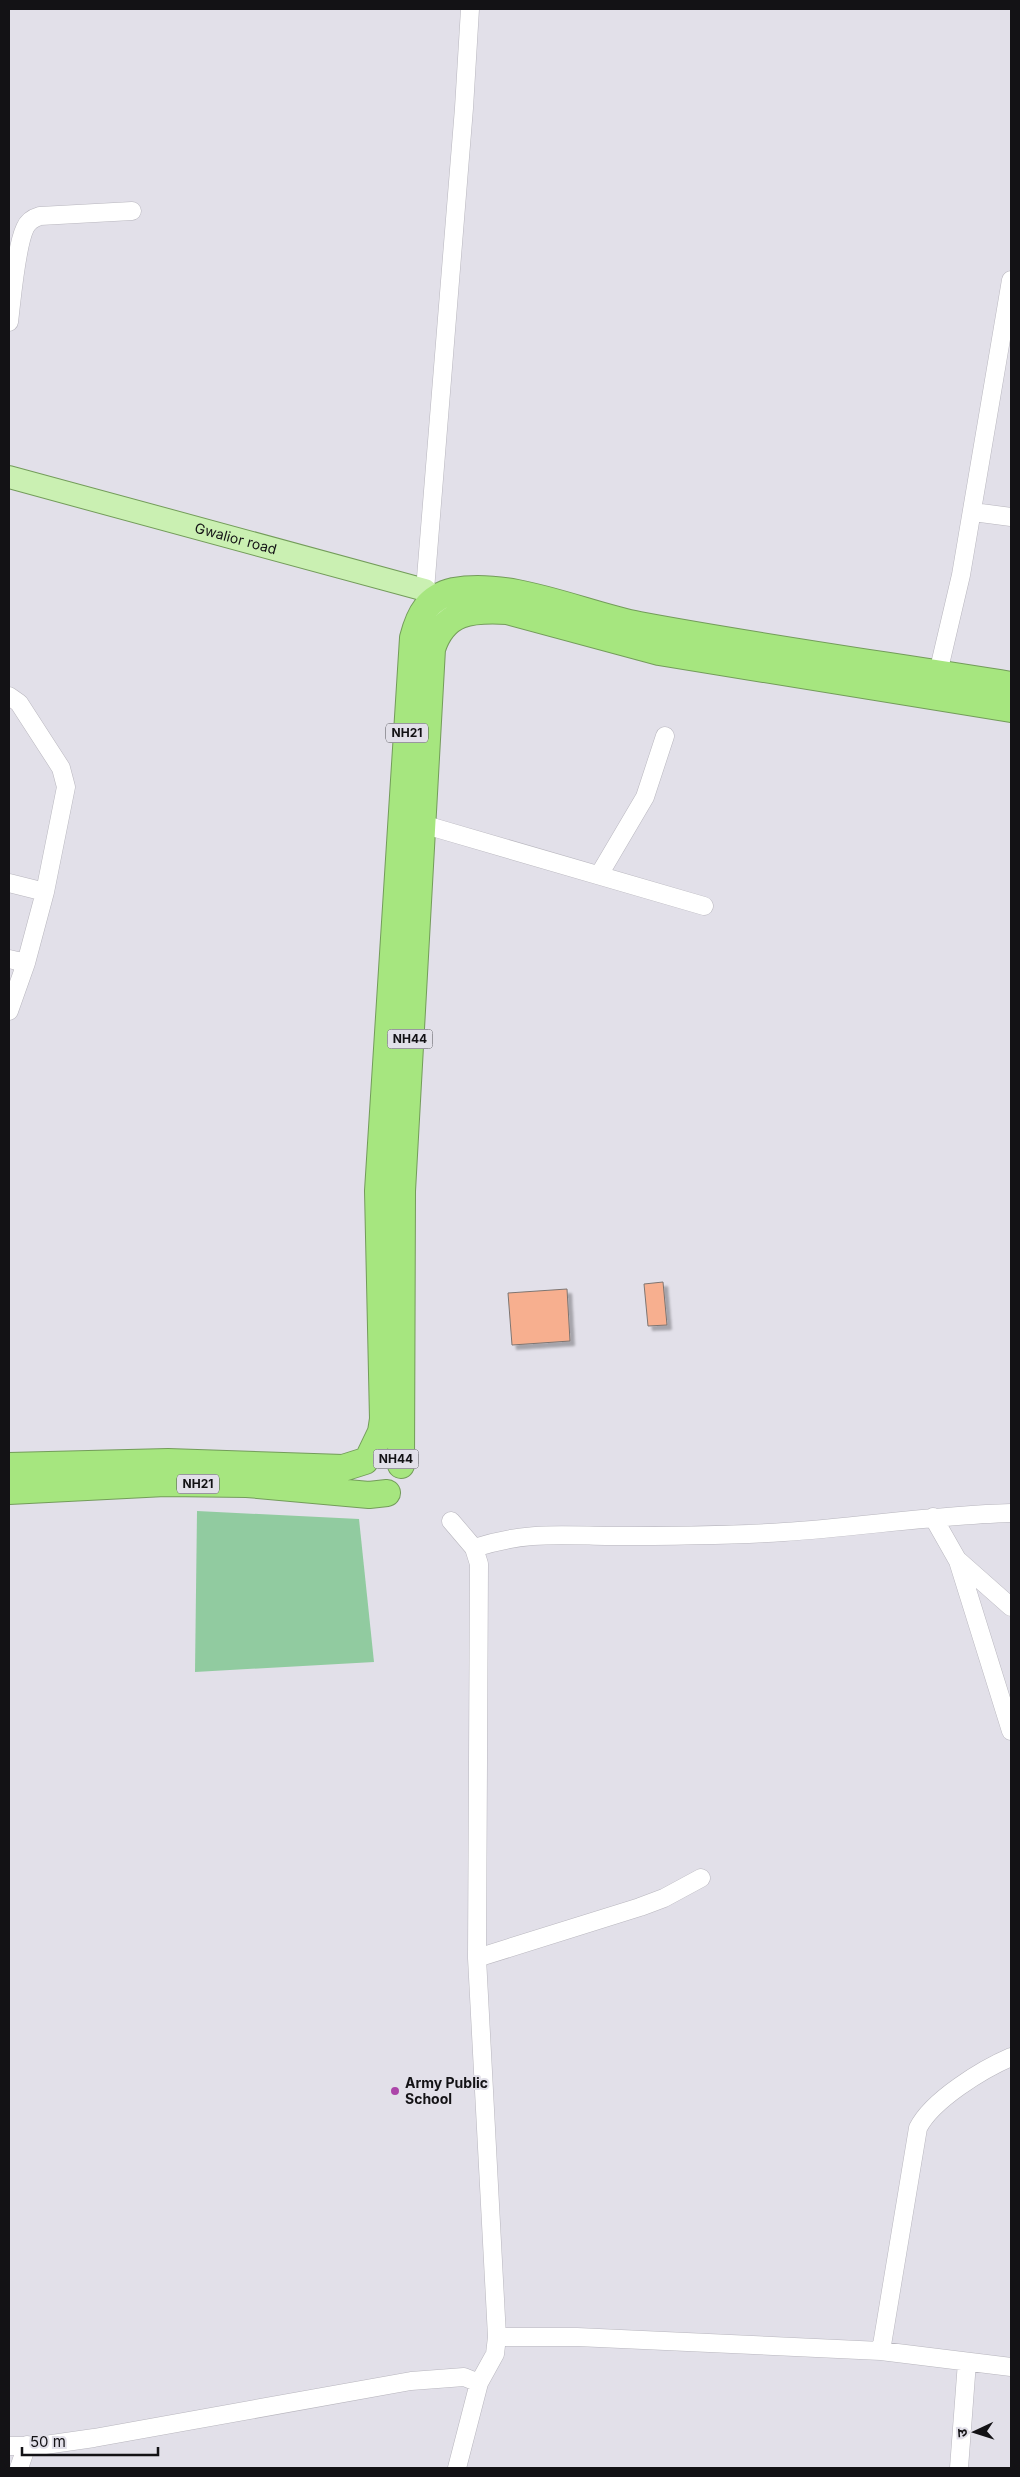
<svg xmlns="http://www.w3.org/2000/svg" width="1020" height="2477" font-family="Inter,'Noto Sans Devanagari',sans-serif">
<defs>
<filter id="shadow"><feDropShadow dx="4.5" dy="4.5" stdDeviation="1" flood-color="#0004"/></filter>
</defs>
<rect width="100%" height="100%" fill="#e2e0e9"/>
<path fill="#91cba0" d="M197,1511L359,1519L374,1662L195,1672Z"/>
<path fill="#f7af8f" stroke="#7e7571" filter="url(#shadow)" d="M663,1282L667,1325L648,1326L644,1284Z
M567,1289L570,1341L512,1345L508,1293Z"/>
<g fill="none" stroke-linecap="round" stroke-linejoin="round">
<defs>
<path id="minor" d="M9,322C12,298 16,247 25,228C28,221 33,218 40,216L132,211
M973,512L1011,517
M425,590L464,108L470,9
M938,673L961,575L1011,280
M9,696L19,703L61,768L66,787L45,892L26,963L9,1011
M422,824L704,906
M599,875L645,797L665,736
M9,883L45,892
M9,959L26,963
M933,1517L958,1561L1011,1731
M451,1521L474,1548L479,1564L477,1958L497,2337L495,2354L479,2383L457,2468
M474,1548C524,1532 555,1535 606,1536C665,1536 725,1536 784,1532C860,1527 935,1515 1011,1513
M959,1561L1011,1607
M477,1958L640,1907L664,1898L701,1878
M497,2337H577L881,2351L1011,2367
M881,2351L918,2128C932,2100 983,2069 1011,2057
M9,2446L45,2445L94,2438L411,2381L464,2377L479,2383
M19,2468L27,2445
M959,2468L967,2362"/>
<g id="major">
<path id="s1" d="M9,477L425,590L435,598L445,612"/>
</g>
<path id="highway" d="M369,1457L381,1432L383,1419L378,1191L413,638C419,614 428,597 454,591C510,580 583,614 639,625C762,648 887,665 1011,685
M401,1465L402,1191L432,649C444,611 471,609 507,611L659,652L1011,709
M9,1466L168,1462L343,1468L365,1461
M9,1491L165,1483L247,1484L369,1495L387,1493"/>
</defs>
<use href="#minor" stroke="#b8b6be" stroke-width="19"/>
<use href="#major" stroke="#739c5a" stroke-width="24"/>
<use href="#highway" stroke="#739c5a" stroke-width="28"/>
<use href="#minor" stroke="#fff" stroke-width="18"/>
<use href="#major" stroke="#caf0b2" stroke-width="22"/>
<use href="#highway" stroke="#a6e67f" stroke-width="26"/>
</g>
<circle fill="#ac45a9" stroke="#e2e0e9" stroke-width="2" cx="395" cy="2091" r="5"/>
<g text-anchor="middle" stroke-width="4" stroke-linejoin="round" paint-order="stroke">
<g fill="#e2e0e9" stroke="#515055" stroke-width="1">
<rect x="386" y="723.5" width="42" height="19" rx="4"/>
<rect x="387.5" y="1029.5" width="45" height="19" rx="4"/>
<rect x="373.5" y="1449.5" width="45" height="19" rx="4"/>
<rect x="177" y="1474.5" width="42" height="19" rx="4"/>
</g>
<g font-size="12" font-weight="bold" fill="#131215">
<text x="407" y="737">NH21</text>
<text x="410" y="1043">NH44</text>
<text x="396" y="1463">NH44</text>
<text x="198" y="1488">NH21</text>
</g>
<g font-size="14" fill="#131215" stroke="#e2e0e9">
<text dy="5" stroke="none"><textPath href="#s1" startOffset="235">Gwalior road</textPath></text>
</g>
<g font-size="14" font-weight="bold" fill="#131215" stroke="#e2e0e9" text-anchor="start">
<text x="405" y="2088">Army Public<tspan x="405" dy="16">School</tspan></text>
</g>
</g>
<rect width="1020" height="2477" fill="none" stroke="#131215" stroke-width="20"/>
<g transform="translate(975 2432) rotate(266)" stroke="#e2e0e9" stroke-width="4" paint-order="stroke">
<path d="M0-4L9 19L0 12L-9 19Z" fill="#131215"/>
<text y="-8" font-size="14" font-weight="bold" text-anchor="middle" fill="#131215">उ</text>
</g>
<path d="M22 2447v8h136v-8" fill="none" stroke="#131215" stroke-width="2.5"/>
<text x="30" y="2447" font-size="15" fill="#131215" stroke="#e2e0e9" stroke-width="4" paint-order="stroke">50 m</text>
</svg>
